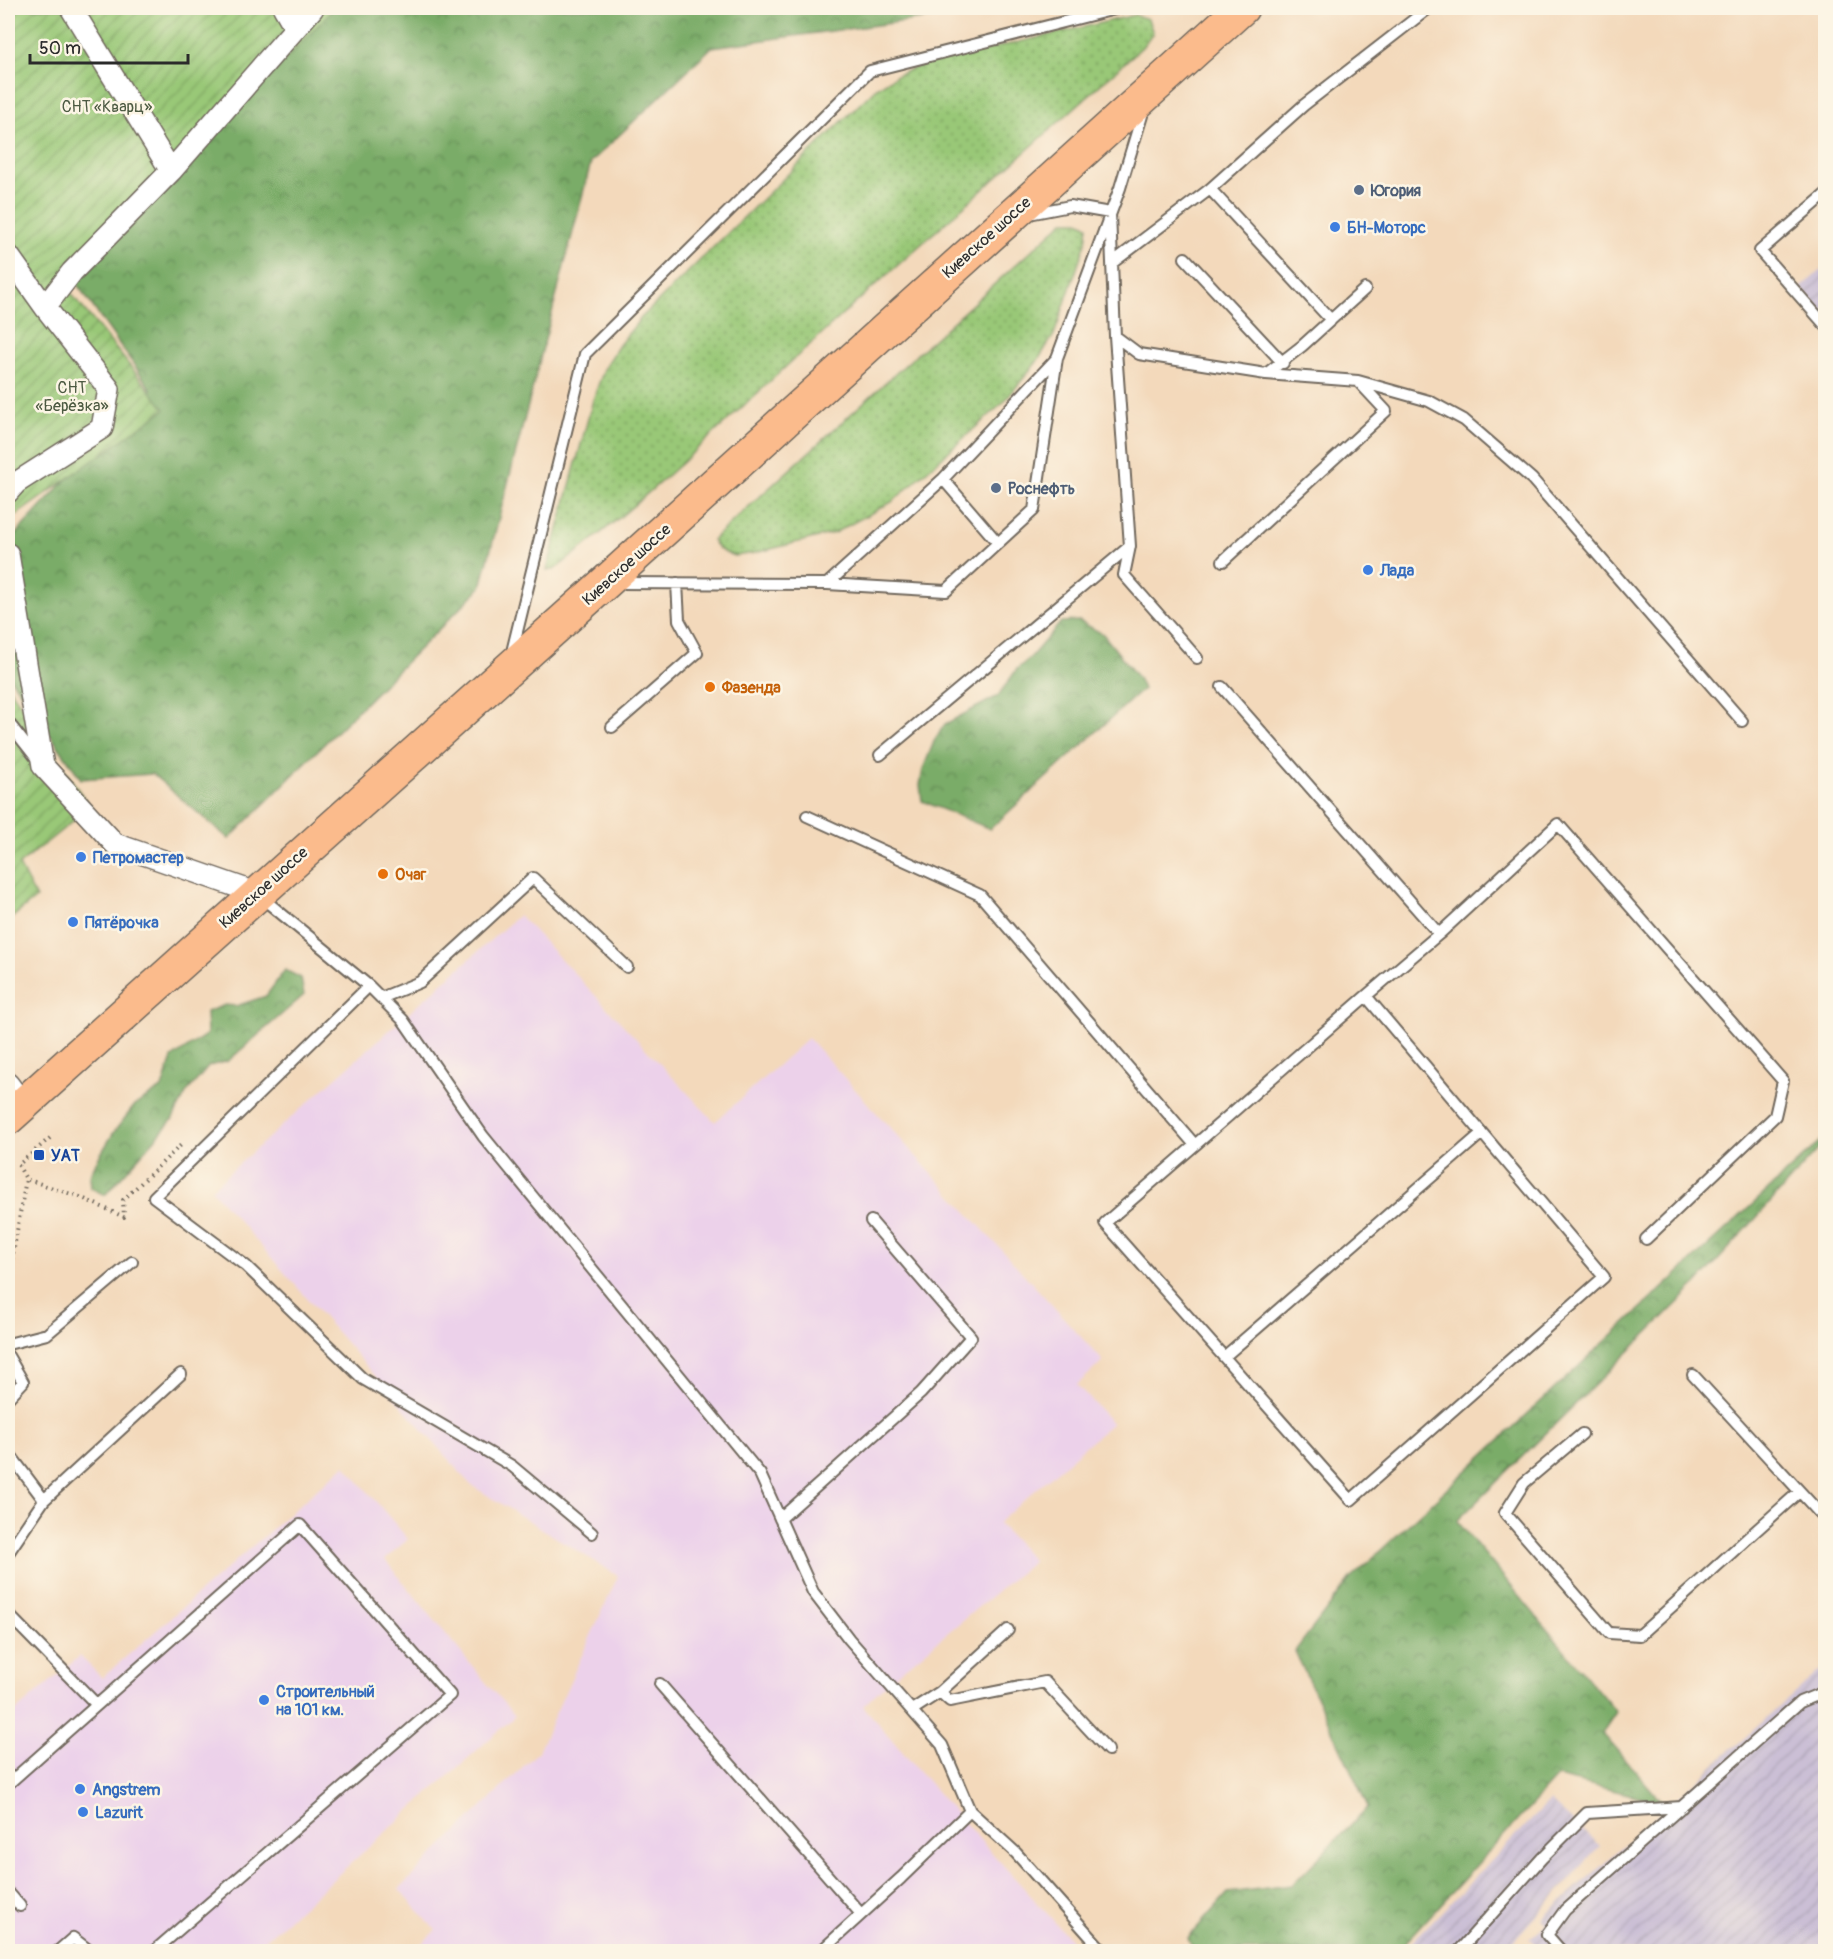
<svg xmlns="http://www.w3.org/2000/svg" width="1833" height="1959" font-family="Pangolin,sans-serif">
<defs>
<pattern id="industrial-furrows" width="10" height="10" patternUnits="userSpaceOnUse" patternTransform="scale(1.5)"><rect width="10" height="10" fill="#cbbfd5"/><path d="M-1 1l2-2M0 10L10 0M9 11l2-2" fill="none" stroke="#aea4b7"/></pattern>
<pattern id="grass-dots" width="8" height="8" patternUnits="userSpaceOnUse" patternTransform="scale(1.5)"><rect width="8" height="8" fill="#99c877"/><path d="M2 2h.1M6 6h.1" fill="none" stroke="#7da362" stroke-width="1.8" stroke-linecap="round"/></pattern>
<pattern id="forest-crowns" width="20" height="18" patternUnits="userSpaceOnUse" patternTransform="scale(1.5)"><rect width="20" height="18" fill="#7aac68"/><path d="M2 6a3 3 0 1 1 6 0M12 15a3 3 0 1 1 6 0" fill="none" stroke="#648c56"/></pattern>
<pattern id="garden-furrows" width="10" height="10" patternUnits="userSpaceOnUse" patternTransform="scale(1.5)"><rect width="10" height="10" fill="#99c877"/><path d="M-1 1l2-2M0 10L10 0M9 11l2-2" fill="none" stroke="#7da362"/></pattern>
</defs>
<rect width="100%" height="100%" fill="#fcf5e5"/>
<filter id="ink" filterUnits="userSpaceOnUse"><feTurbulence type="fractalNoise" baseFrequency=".0167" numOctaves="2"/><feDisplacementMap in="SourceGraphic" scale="12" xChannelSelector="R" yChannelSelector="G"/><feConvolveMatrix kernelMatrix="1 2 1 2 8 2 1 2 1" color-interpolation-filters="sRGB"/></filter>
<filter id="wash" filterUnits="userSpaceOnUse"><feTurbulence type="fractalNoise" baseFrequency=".008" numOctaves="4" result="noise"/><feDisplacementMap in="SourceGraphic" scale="24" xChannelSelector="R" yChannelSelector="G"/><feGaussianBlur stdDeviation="1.35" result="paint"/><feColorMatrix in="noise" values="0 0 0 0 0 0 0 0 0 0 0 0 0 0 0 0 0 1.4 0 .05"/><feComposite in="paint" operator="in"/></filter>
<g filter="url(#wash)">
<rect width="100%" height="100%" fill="#f3d9bb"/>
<path fill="#ecd1ea" d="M519,915L715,1122L808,1038L1103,1361L1077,1385L1112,1423L998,1523L1034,1561L888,1682L863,1706L942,1798L1081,1951H414L436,1930L399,1889L538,1752L618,1576L471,1485L211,1189Z
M345,1465L408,1539L385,1560L487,1684L515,1716L252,1952L239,1951L225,1942L214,1952L8,1951V1718L80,1656L102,1678Z"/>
<path fill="url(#industrial-furrows)" d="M1825,266V315L1801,288Z
M1825,1666V1951L1541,1952L1530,1939L1546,1925L1542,1919Z
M1550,1801L1600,1846L1505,1951L1402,1952Z"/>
<path fill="url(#grass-dots)" stroke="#627a51" stroke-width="1.5" d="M1135,15L1148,19L1153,33L1142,47C1038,142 931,234 827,329C737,410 651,497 554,570H547L593,400L604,369L619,345L641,318L875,89L897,75L925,64Z
M1064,221H1079L1088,226L1086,242L1054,335L1036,363L1003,403L892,502L834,533L755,553L734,556L724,552L717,547L712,540Z"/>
<path fill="url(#forest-crowns)" stroke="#526c4a" stroke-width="1.5" d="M326,8H1005L712,47L591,162L481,587L229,839L152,774L81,779L8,675V542L151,389L74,280Z
M1079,621L1103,634L1138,678L1143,689L990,829L922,801L920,785L923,769L935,739L945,724L998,696L1017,669L1030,658L1061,622Z
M285,970L301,978L304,995L228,1061L209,1066L187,1092L172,1120L105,1195L91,1188L90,1176L96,1162L114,1132L135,1105L162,1088L172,1058L207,1034L206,1012L225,1005L236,1006L266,996Z
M1825,1137V1142L1692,1289L1457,1521L1616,1712L1602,1733L1662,1802L1557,1777L1398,1951H1194L1188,1938L1228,1893L1292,1885L1368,1807L1295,1651L1350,1579Z"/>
<path fill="url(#garden-furrows)" stroke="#627a51" stroke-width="1.5" d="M8,8H334L69,291L165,409L8,521Z
M8,686L90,807L19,865L36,898L8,921Z"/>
</g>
<g filter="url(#ink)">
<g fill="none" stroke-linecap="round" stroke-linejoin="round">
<defs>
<path id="lane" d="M1210,189L1331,320
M1826,194L1760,251L1826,326
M1029,214L1070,206L1110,213L1115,336L1130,546L1124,575L1197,658
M1185,258L1283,363
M1112,263L1210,189L1304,105L1429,8
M1115,336L1139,354L1266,374L1302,346L1365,289
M1358,381L1429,401L1464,420L1532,479L1742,721
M943,479L998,543
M1223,561L1386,411L1358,381L1266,374
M617,583L827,584L946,591L1034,510L1057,358L1120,188L1144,109
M827,584L943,479L1057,358
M511,656L585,354L870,71L1119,8
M1222,687L1439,934
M8,722L37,759
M612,727L697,653L679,620L677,583
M880,755L1130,546
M807,816L980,895L1195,1145L1366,996L1604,1277L1351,1500L1105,1223L1195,1145
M261,897L369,986L403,1020L483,1136L760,1474L813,1592L849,1639L942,1745L970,1811L901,1878L820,1952
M369,986L154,1197L246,1266L363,1379L512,1466L592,1533
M1366,996L1439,934L1558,824L1783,1081L1775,1116L1646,1239
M381,998L420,982L533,878L627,967
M8,1344L47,1334L132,1262
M8,1356L23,1382L8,1398
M1224,1357L1482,1133
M1693,1375L1826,1520
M1582,1434L1524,1483L1505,1513L1609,1633L1640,1635L1799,1492
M8,1452L44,1500
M780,1519L921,1393L971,1337L871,1221
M8,1553L44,1500L181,1374
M8,1614L97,1705
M660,1684L861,1914
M940,1692L950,1701L1045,1682L1108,1750
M912,1710L940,1692L1008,1630
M8,1784L300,1525L450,1695L153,1952
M970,1811L1016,1853L1104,1952
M8,1892L20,1906
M57,1952L73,1938L91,1952
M1458,1952L1542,1858L1587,1813L1682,1807
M1562,1952L1547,1935L1565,1910L1800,1702L1822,1693L1826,1695"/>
<path id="street" d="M71,8L171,171
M284,8L295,27
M8,255L45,307
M8,492L16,483L102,428L109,389L45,307L72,272L171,171L313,8
M8,554L43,766L115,844L256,893
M8,1084L23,1104"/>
<path id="highway" d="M8,1118L605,583L1242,8"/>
</defs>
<use href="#lane" stroke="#71685d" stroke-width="14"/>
<use href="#street" stroke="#71685d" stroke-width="24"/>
<use href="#highway" stroke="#71685d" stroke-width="36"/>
<path stroke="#71685d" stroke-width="4" stroke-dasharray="1.5 4.5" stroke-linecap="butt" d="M50,1138L18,1165L26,1179L80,1197L124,1217L123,1200L181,1145
M8,1283L26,1179"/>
<use href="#lane" stroke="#fff" stroke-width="10"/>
<use href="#street" stroke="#fff" stroke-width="21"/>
<use href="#highway" stroke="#fbbb8c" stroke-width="33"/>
</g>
</g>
<g fill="#5c6f8a" stroke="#fcf5e5" stroke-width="2">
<circle cx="1359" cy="190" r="6"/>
<circle cx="996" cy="488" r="6"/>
</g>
<g fill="#3f7fe0" stroke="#fcf5e5" stroke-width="2">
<circle cx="1335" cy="227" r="6"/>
<circle cx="1368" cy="570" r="6"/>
<circle cx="81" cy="857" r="6"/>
<circle cx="73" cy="922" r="6"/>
<circle cx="264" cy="1700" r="6"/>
<circle cx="80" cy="1789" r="6"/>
<circle cx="83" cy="1812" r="6"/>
</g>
<g fill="#e8710a" stroke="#fcf5e5" stroke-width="2">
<circle cx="710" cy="687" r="6"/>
<circle cx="383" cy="874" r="6"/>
</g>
<rect fill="#1a4fb4" stroke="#fcf5e5" stroke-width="2" x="33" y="1149" width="12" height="12" rx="3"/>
<g text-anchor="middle" stroke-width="5" stroke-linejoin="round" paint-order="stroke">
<g font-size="16" fill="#4c5a42" stroke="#fcf5e5">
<text x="107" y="112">СНТ «Кварц»</text>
<text x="72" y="393">СНТ<tspan x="72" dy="18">«Берёзка»</tspan></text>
</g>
<g font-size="16" font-weight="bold" fill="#4e5e75" stroke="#fcf5e5" text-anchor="start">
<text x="1371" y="196">Югория</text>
<text x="1008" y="494">Роснефть</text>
</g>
<g font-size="16" font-weight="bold" fill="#366cbe" stroke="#fcf5e5" text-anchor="start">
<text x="1347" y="233">БН-Моторс</text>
<text x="1380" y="576">Лада</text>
<text x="93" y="863">Петромастер</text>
<text x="85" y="928">Пятёрочка</text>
<text x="276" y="1697">Строительный<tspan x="276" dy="18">на 101 км.</tspan></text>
<text x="92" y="1795">Angstrem</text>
<text x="95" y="1818">Lazurit</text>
</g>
<g font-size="16" fill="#2b2b2b" stroke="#fcf5e5">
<text transform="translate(986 237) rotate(-42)" y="6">Киевское шоссе</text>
<text transform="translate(626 564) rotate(-42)" y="6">Киевское шоссе</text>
<text transform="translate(263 887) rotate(-42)" y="6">Киевское шоссе</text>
</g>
<g font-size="16" font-weight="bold" fill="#c56008" stroke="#fcf5e5" text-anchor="start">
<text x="722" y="693">Фазенда</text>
<text x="395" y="880">Очаг</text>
</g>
<g font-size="16" font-weight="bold" fill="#164399" stroke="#fcf5e5" text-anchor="start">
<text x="51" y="1161">УАТ</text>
</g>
</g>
<rect width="1833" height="1959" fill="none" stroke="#fcf5e5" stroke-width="30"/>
<path d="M30 54v9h158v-9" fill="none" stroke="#2b2b2b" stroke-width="3"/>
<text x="39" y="54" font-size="18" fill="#2b2b2b" stroke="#fcf5e5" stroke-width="4.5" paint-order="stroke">50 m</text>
</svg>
